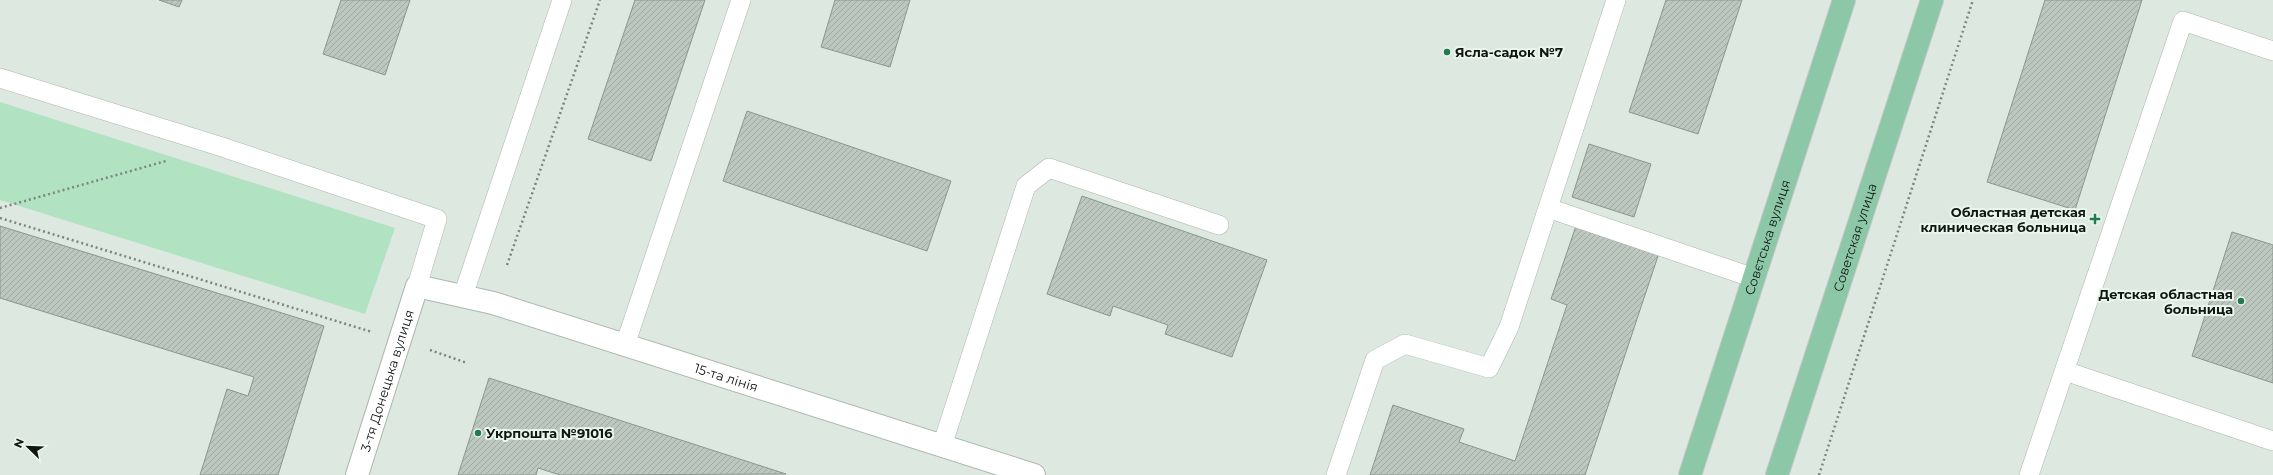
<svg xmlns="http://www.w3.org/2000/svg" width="2273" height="475" font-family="Montserrat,sans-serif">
<defs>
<pattern id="building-hatch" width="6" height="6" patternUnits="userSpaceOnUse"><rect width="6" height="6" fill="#bbc7bf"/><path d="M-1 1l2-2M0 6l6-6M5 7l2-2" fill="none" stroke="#a0aaa3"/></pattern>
</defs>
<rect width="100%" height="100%" fill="#dce8e0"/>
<path fill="#b1e3c2" d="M0,102L395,228L365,314L0,200Z"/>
<path fill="url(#building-hatch)" stroke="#8a968e" d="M159,0H182L179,7Z
M341,0H410L385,75L323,54Z
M635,0H705L651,161L588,139Z
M835,0H910L890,67L821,47Z
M1666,0H1742L1698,134L1629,112Z
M2045,0H2142L2075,210L1987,182Z
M747,111L951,181L927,251L723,181Z
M1589,144L1651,164L1634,217L1572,197Z
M1082,196L1267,260L1232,357L1165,334L1168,325L1113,306L1110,316L1047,294Z
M0,226L324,326L278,475H200L227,389L248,396L254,377L0,298Z
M1576,226L1659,253L1585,475H1370L1393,405L1464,429L1459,442L1515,461L1567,305L1551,299Z
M2232,232L2273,245V383L2192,356Z
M489,378L786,474L560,475L538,468L536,475H458Z"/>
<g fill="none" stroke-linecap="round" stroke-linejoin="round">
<defs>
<path id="service" d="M0,78L219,146L437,219L417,286
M1548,208L1754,278
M463,296L562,0
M625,345L741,0
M2065,371L2273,441
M942,446L1026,186L1049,168L1219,225
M1336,475L1375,360L1405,344L1489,368L1509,327L1616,0
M2029,475L2183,21L2273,51"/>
<g id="minor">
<path id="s1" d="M357,475L417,286L493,303L1034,475"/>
</g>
<g id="primary">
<path id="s2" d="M1690,475L1844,0"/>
<path id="s3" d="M1777,475L1932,0"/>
</g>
</defs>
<use href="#service" stroke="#abb7af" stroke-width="20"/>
<use href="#minor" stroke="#abb7af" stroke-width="24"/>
<use href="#primary" stroke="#c6c7c6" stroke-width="24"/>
<path stroke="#7c857f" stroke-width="2.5" stroke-dasharray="2 3" stroke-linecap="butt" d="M0,208L166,161
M0,218L372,332
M507,265L600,0
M430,350L467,363
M1819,475L1973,0"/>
<use href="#service" stroke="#fff" stroke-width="19"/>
<use href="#minor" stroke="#fff" stroke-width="22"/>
<use href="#primary" stroke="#8cc8a7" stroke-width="22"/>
</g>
<g fill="#257a4d" stroke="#e9f6ed" stroke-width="1.5">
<circle cx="1447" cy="52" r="4"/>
<path d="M2093 213h4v4h4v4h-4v4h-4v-4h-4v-4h4z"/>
<circle cx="2241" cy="301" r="4"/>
<circle cx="478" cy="433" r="4"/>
</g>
<g text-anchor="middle" stroke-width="4" stroke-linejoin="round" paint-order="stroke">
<g font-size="13" font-weight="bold" fill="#111613" stroke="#e9f6ed" text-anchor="start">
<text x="1455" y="57">Ясла-садок №7</text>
<text x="2086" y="217" text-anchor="end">Областная детская<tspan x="2086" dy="15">клиническая больница</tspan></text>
<text x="2233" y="299" text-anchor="end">Детская областная<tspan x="2233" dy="15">больница</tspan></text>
<text x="486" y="438">Укрпошта №91016</text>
</g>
<g font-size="13" fill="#111613" stroke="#e9f6ed">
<text dy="5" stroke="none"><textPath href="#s2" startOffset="250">Совєтська вулиця</textPath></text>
<text dy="5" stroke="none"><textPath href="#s3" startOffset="250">Советская улица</textPath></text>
<text dy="5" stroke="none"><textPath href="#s1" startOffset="521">15-та лінія</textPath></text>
<text dy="5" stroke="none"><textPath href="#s1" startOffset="99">3-тя Донецька вулиця</textPath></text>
</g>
</g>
<g transform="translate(28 447) rotate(293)" stroke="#e9f6ed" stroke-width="3" paint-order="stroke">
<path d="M0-3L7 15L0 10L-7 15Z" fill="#111613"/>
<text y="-6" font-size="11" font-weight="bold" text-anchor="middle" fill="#111613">N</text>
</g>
</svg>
